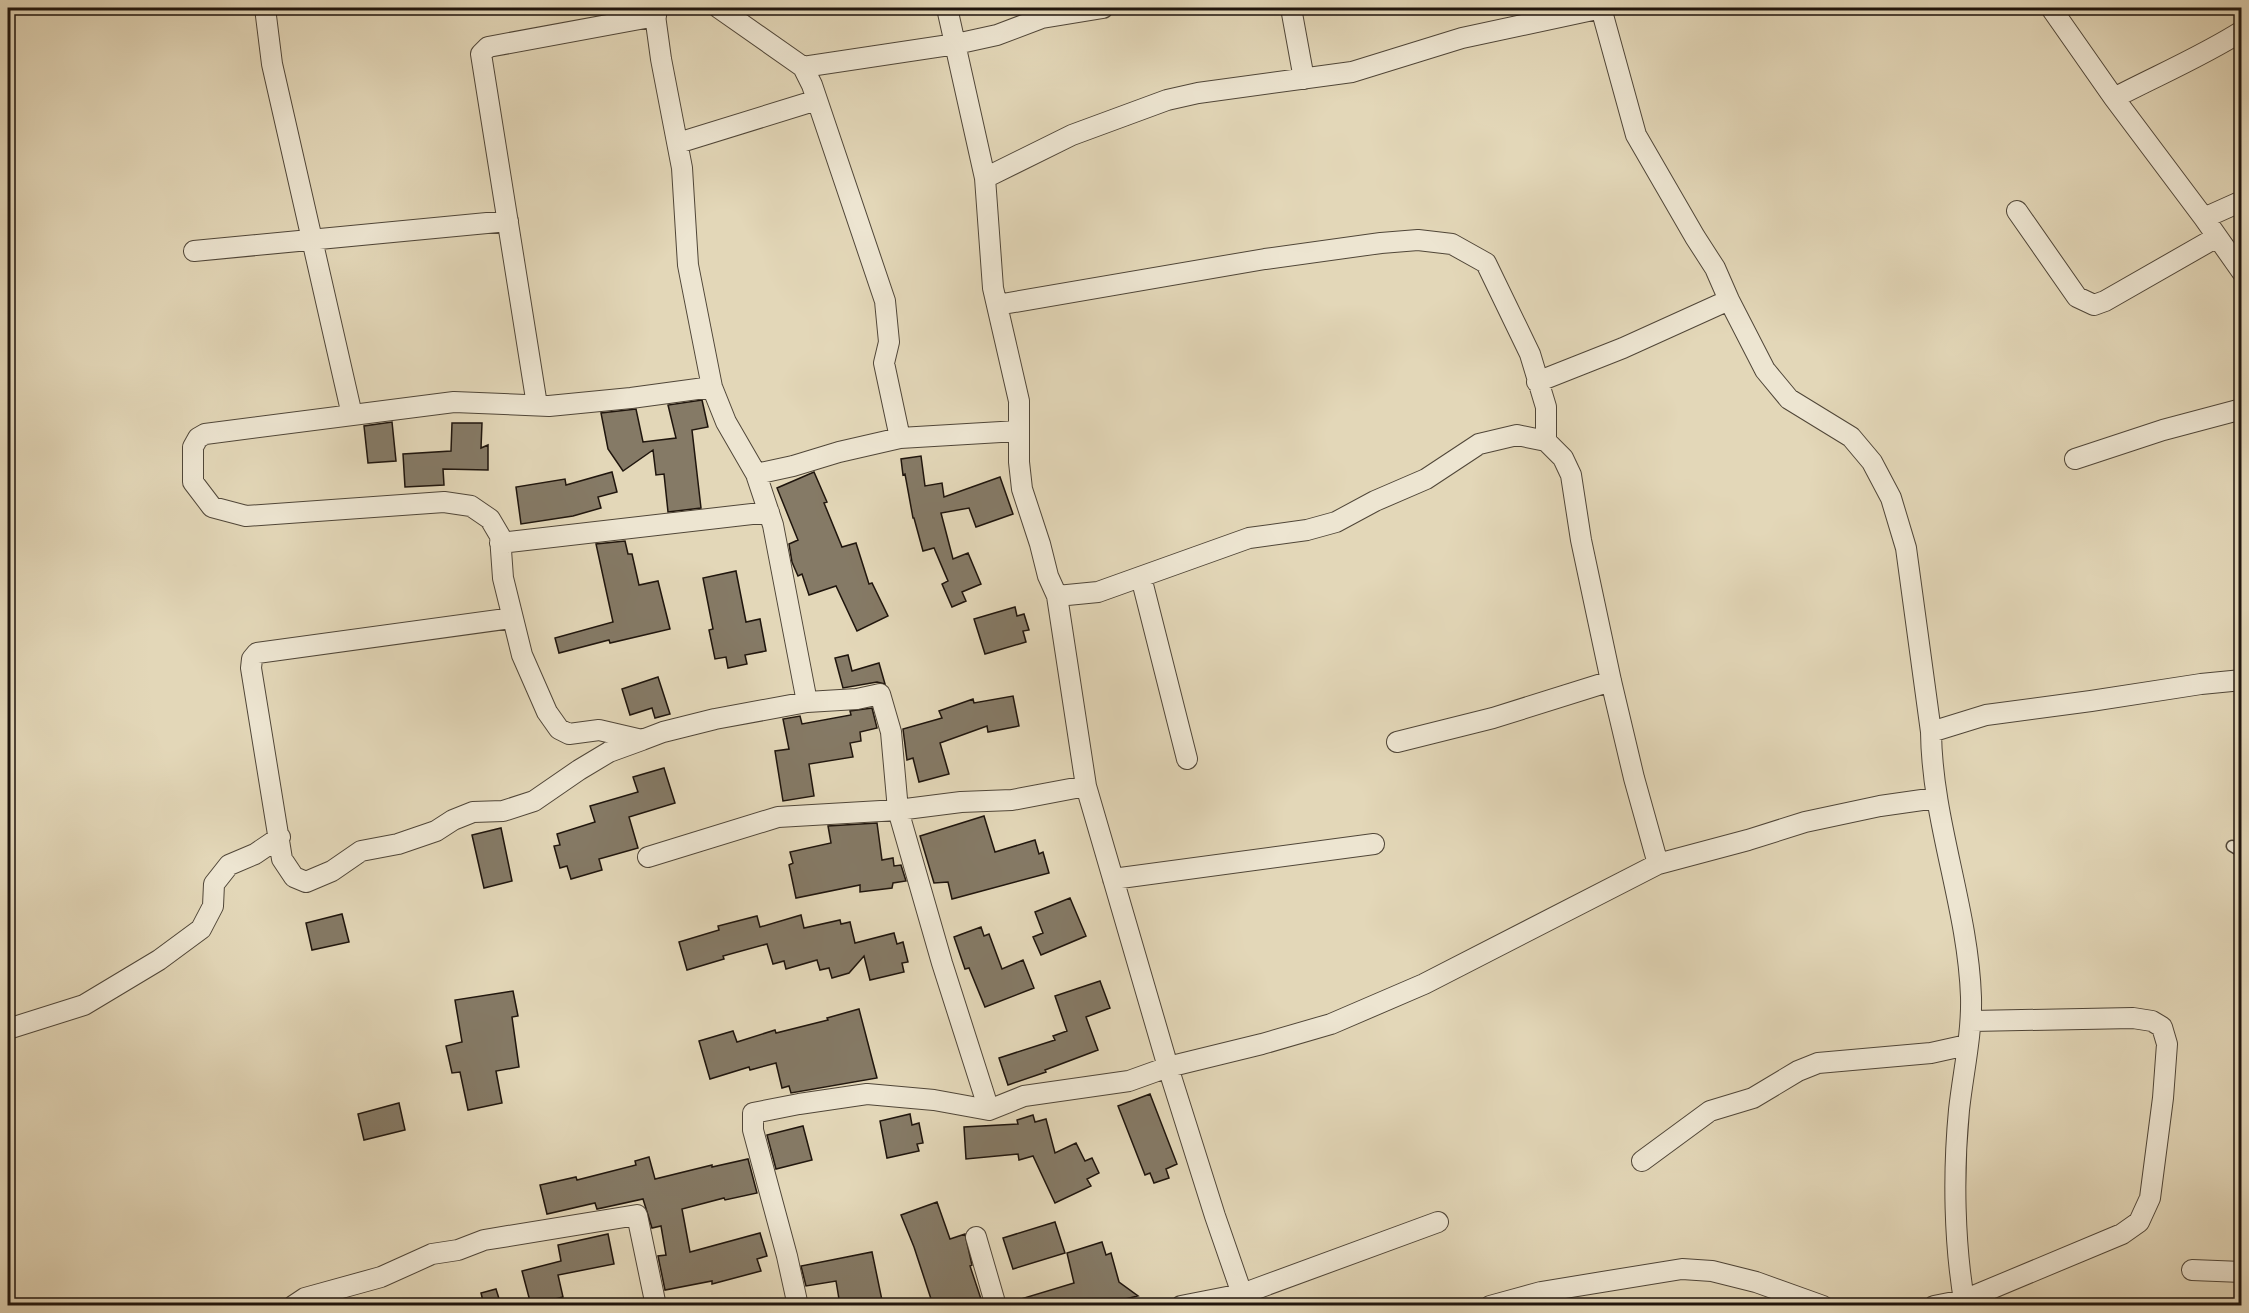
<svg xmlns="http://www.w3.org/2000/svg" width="2249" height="1313" font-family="'Sorts Mill Goudy',serif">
<rect width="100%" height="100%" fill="#e3d7b8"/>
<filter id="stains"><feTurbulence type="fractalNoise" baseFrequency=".00333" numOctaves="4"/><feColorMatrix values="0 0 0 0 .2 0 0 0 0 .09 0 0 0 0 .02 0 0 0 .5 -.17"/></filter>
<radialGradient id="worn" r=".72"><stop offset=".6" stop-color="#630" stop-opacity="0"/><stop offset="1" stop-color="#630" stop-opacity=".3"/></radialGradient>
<path fill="#857a66" stroke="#1f150d" stroke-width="1.5" d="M702,400L708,427L692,430L701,508L668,512L664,474L656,475L653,450L623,471L608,449L601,413L636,409L643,442L676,438L668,405Z
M392,422L396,461L368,463L364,426Z
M452,423H482L481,448L488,445V470L443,469L444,485L405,487L403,454L451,451Z
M921,456L925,486L942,483L944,497L1000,477L1013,514L976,527L969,508L941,513L953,559L968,553L981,584L962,592L966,601L952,607L942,584L948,581L934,548L923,551L914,518H913L905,474L903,475L901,459Z
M612,472L617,492L598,497L601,508L573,516L521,524L516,487L565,479L566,485Z
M814,472L827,502L824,503L842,547L856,543L869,584L872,583L888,616L857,631L836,586L809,595L802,574L798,576L792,562L789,544L798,540L777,488Z
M625,541L628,554H632L639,585L658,581L670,629L610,643L609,640L559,653L555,638L613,622L596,544Z
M736,571L746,622L760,619L766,651L745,655L747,664L728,668L726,657L715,659L709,630L713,629L703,578Z
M1015,607L1017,616L1024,614L1029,630L1023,631L1026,642L985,654L974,619Z
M848,655L852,671L879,663L885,684L877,682L843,688L835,658Z
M658,677L670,714L655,718L652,708L630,715L622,689Z
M1013,696L1019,726L988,732L987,726L940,743L949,774L919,782L913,758L907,760L903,729L942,718L939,711L973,699L974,703Z
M872,708L877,728L860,732L861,741L850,743L853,757L809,764L814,796L783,801L775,751L789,749L783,719L800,716L802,724L851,715L850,711Z
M664,768L675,803L629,817L638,848L599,859L602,870L571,879L567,866L560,868L554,846L560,845L557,834L595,822L590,806L638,792L633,777Z
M984,816L995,852L1035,840L1039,854L1043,852L1049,873L952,899L948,882L934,883L920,836Z
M877,823L882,860L893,858L894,866L901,865L906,881L893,883L892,888L860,892V885L796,898L789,865L793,863L790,852L831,843L828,826Z
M501,828L512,881L484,888L472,835Z
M1070,898L1086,936L1041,955L1033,937L1043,933L1035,912Z
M342,914L349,942L312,950L306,923Z
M801,915L804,928L840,920L841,924L850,922L855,943L894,933L897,944L903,942L908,962L902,963L904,972L870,980L864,956L849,973L832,978L829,968L820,970L817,960L786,969L784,961L773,964L767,944L723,956L724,959L687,970L679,942L719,930L718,926L757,916L760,927Z
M981,927L984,936L989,934L1002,969L1023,960L1034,988L985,1007L969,968L965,969L954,937Z
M1100,981L1110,1008L1086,1017L1098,1050L1045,1070L1046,1072L1008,1085L999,1058L1055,1040L1053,1036L1067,1031L1055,996Z
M513,991L518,1016L512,1017L519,1067L496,1071L502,1103L468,1110L460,1072L452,1073L446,1046L462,1042L455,1000Z
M859,1009L877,1078L791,1093L789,1086L782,1088L776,1063L750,1070L749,1067L710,1079L699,1041L733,1031L737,1042L775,1030L776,1033L828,1020L827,1018Z
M1150,1094L1177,1164L1166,1169L1169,1178L1154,1183L1150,1173L1145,1175L1118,1106Z
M399,1103L405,1130L364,1140L358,1114Z
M910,1114L912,1125L919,1123L923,1143L917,1144L919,1151L887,1158L880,1121Z
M1033,1115L1035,1122L1046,1119L1055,1153L1076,1143L1085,1161L1092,1158L1099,1173L1087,1179L1091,1186L1055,1203L1033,1156L1019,1160L1018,1154L966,1159L964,1127L1018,1124L1017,1120Z
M803,1126L812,1160L776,1169L767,1135Z
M649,1157L655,1179L712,1165V1167L748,1159L757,1193L725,1200L724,1198L682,1209L690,1252L760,1233L767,1256L757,1259L761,1271L712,1284V1281L665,1290L658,1256L666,1255L661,1226L652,1228L643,1199L597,1209L595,1203L547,1214L540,1185L576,1177L577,1180L636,1165L635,1161Z
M937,1202L950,1239L965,1234L972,1265L970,1266L983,1305H933L914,1247L901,1215Z
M1055,1222L1065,1253L1013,1269L1003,1238Z
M608,1234L614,1264L558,1275L563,1297L531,1305L522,1271L561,1261L558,1245Z
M1102,1242L1106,1255L1111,1253L1119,1282L1138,1296L1099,1305H1011V1302L1074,1283L1067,1253Z
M872,1252L883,1305H840L836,1281L806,1286L801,1266Z
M496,1289L501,1305H484L481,1293Z"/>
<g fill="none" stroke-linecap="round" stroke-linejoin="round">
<defs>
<path id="lane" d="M2232,846L2242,852"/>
<path id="street" d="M265,8L272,64L352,415
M654,8L661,59L682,168L688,265L712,387
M719,8L803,67L812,85L885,301L889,342L884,363L900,438L839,452L793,466L756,474
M947,8L985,178L993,288L1019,401V462L1022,489L1040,544L1048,576L1057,596L1086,786L1168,1067L1215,1216L1242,1294L1250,1306
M1291,8L1304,79
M1601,8L1636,135L1695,237L1715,268L1729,300L1765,370L1789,399L1851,437L1872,462L1891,498L1906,548L1931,732C1932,822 1968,907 1971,997C1972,1035 1963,1073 1959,1110C1953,1173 1954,1244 1965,1306
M2051,8L2114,98L2204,218L2242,272
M803,67L956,44L997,35L1042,18L1103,8
M2114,98C2156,76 2201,57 2242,31
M678,143L817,100
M985,178L1072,135L1167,100L1198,93L1352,72L1462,38L1602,8
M2017,211L2077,297L2094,305L2105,301L2217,237
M2204,218L2242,201
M194,251L508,221
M997,305L1265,259L1381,243L1418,240L1452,244L1486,263L1530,354L1546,407V441
M1537,382L1623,348L1729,300
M537,405L481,54L488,47L656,16
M900,438L1018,431
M2075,459L2163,430L2242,409
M500,543L769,512
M1141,577L1187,759
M1057,596L1098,592L1249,538L1307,530L1336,522L1375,501L1426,479L1479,444L1517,435L1546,441L1563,458L1571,475L1581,540L1611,681L1634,778L1658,864
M512,618L257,653L252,659L251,668L282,859L294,877L306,882L332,871L361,851L398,844L436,831L453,820L473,812L503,811L534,801L579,770L609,752L642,740
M807,702L773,525L756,474L726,422L712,387L631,398L549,406L454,402L205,434L198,438L193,447V482L212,507L246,516L444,502L471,506L490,519L500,536L503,578L522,655L547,712L559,729L569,734L599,730L642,740L663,732L715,719L807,702L857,699L880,694L891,732L898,810L942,963L989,1110
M1931,732L1986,715L2091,701L2201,684L2242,680
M1397,742L1493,718L1611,681
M648,857L778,817L898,810L961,802L1012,800L1086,786
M1113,879L1374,844
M8,1029L84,1005L159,960L201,929L213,906L214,884L229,865L255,854L280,837
M1642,1161L1710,1111L1753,1098L1798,1071L1818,1063L1931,1053L1967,1045
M976,1237L996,1306
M2192,1270L2242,1272
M293,1306L305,1298L381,1277L432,1254L458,1250L484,1240L637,1215L656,1306
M798,1306L787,1256L753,1130V1113L799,1104L867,1094L934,1100L989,1110L1024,1096L1129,1081L1168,1067L1262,1044L1331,1024L1424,984L1658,864L1748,840L1805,822L1880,806L1936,798
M1181,1306L1242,1294L1438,1222
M1490,1306L1541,1292L1682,1269L1712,1271L1756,1282L1823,1306
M1934,1306L1964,1300L2122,1234L2139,1222L2150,1198L2163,1098L2167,1044L2162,1027L2152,1021L2133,1018L1972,1021"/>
</defs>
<use href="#lane" stroke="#504638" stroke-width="13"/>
<use href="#street" stroke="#504638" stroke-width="22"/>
<use href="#lane" stroke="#ede5d1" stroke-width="10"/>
<use href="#street" stroke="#ede5d1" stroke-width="20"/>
</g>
<rect width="2249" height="1313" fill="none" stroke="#e3d7b8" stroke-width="30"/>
<rect x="9" y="9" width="2231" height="1295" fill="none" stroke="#1f150d" stroke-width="3"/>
<rect x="15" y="15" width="2219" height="1283" fill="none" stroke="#1f150d" stroke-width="1.5"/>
<rect width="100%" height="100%" filter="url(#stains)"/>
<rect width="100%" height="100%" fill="url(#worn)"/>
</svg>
